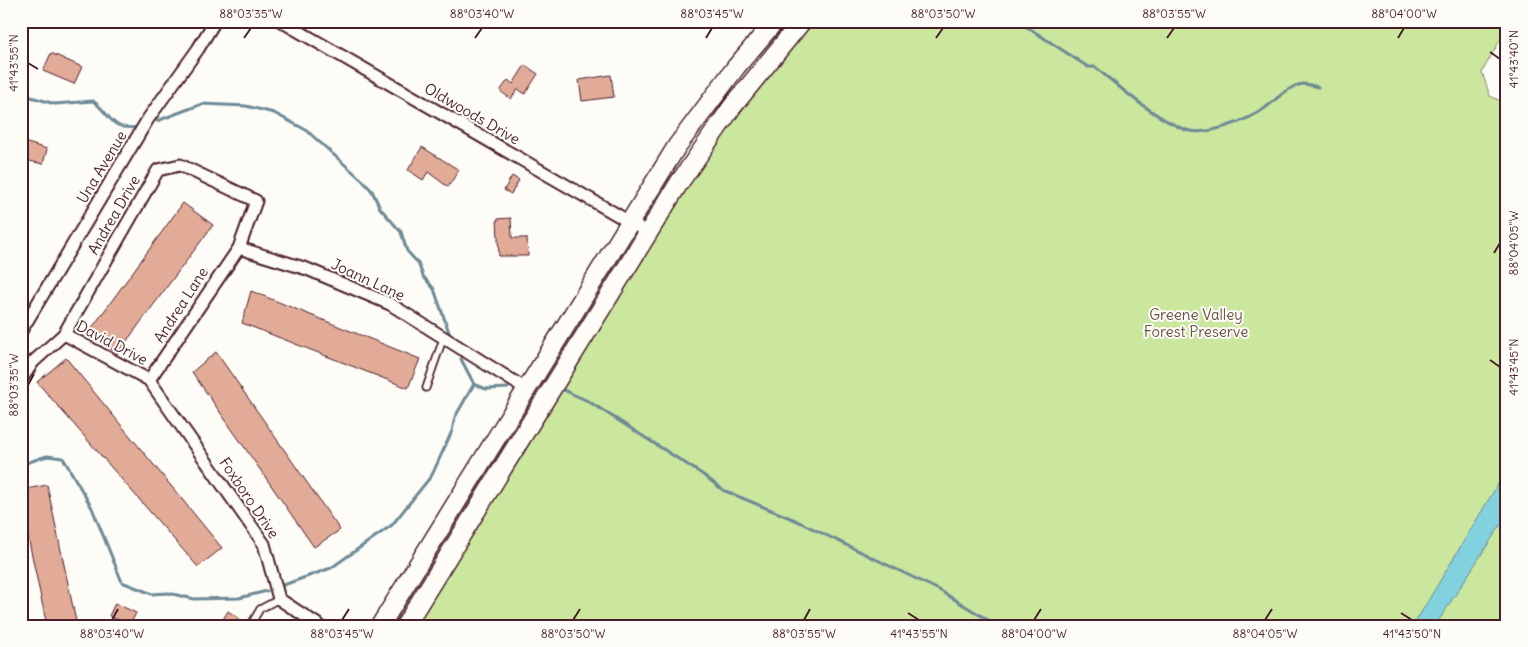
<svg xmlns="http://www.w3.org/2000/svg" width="1528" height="647" font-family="Delius,sans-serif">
<rect width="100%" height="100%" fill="#fdfcf7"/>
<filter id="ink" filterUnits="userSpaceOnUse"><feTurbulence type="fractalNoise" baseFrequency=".02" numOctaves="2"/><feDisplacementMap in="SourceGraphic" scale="10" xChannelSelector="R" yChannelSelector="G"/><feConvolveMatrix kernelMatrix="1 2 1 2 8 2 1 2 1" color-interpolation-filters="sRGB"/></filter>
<g filter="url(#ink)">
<path fill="#cbe69d" stroke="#8a8264" d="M811,21H1507V28L1482,72L1490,96L1507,104V626H413C480,518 548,410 615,302C675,206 735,106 811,21Z"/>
<path fill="#82d1df" stroke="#6c8a97" d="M1507,469V515L1435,626H1413Z"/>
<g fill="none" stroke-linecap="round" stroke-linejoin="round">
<path stroke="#6c8a97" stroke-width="3" d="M1018,21L1088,67H1095C1121,88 1154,118 1186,130C1206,137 1249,120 1265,108C1276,100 1288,86 1303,84C1308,84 1313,86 1318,87
M21,94L55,104L93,101C113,116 109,131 140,127
M157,121L202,104L246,106L274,113L306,130L362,180L372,191L380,208L401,232L407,251L418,263L423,276L434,289L451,338
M461,359L474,384L486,389L508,388
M559,388L588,401L702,474L723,490L795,520L939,590L998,626
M23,464L47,456L63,458L92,508L122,582L152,594L168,593L194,599L239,598L267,591
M278,587L331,568L392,525L432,475L452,431L455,417L474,384"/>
</g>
<path fill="#e2ab98" stroke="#4a1f2b" d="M51,53L82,67L74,84L43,71Z
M525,65L538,74L525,94L518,89L511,99L500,91L508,80L513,84Z
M611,75L614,97L582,101L579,80Z
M21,141L47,149L43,164L21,159Z
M422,147L459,170L448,187L428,172L423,180L408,170Z
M512,176L519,180L511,194L504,190Z
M183,203L213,225L117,354L89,332Z
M511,218L512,238H527L528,256H499L497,219Z
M251,291L420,359L408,388L242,323Z
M216,352L340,530L314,547L192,372Z
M66,358L222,548L198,567L37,382Z
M47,485L77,626H47L21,504V490Z
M115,603L136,613L130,625L109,616Z
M228,611L240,619L236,626H219Z"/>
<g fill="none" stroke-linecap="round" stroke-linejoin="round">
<defs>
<path id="lane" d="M426,388L443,339
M250,626L260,609L279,599"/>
<path id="street" d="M281,21L647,232
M239,248L307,269L390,304L526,389
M21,331L148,119L198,49L215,21
M64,334L149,380L264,544L279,599L320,626
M21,380L33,362L64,334L158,170L180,165L256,201L239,248L149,380"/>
<path id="primary" d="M380,626L677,146L736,67L775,21
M405,626L679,183L732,107L802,21"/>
</defs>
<use href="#lane" stroke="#4a1f2b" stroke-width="9"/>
<use href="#street" stroke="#4a1f2b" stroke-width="15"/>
<use href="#primary" stroke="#4a1f2b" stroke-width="21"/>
<use href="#lane" stroke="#fdfcf7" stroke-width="5.5"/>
<use href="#street" stroke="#fdfcf7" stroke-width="11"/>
<use href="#primary" stroke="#fdfcf7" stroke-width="18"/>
</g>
</g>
<path fill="none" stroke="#4a1f2b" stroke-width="2" d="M244,38L251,28M475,38L482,28M706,38L712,28M936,38L943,28M1167,38L1174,28M1398,38L1404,28M1490,52L1500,59M28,63L38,69M1494,253L1500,243M1490,360L1500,367M28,385L34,374M908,613L919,620M1401,613L1412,620M112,620L118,609M342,620L349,609M573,620L580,609M804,620L810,609M1034,620L1041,609M1265,620L1272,609"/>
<g text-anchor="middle" stroke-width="4" stroke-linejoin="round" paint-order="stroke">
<g font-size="15" fill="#4a1f2b" stroke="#fdfcf7">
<text transform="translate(472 114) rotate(30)" y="5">Oldwoods Drive</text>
<text transform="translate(102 167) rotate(-59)" y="5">Una Avenue</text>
<text transform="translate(114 215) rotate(-60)" y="5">Andrea Drive</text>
<text transform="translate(368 280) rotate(25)" y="5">Joann Lane</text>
<text transform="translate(181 305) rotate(-57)" y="5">Andrea Lane</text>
<text transform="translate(112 343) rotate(28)" y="5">David Drive</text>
<text transform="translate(249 498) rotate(56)" y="5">Foxboro Drive</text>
</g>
<g font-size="15" fill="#6a5148" stroke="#fdfcf7">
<text x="1196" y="320">Greene Valley<tspan x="1196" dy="17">Forest Preserve</tspan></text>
</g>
</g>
<rect width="1528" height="647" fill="none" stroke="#fdfcf7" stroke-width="55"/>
<rect x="28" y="28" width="1472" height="592" fill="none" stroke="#4a1f2b" stroke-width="2"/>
<g font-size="12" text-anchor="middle" fill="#4a1f2b">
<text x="251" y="18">88°03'35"W</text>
<text x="482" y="18">88°03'40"W</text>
<text x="712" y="18">88°03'45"W</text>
<text x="943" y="18">88°03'50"W</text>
<text x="1174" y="18">88°03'55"W</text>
<text x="1404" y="18">88°04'00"W</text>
<text transform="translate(1514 59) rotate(-90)" y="4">41°43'40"N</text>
<text transform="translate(14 63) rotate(-90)" y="4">41°43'55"N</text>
<text transform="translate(1514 243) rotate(-90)" y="4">88°04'05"W</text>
<text transform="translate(1514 367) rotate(-90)" y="4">41°43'45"N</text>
<text transform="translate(14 385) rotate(-90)" y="4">88°03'35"W</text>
<text x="112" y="638">88°03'40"W</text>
<text x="342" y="638">88°03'45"W</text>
<text x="573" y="638">88°03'50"W</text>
<text x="804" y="638">88°03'55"W</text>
<text x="919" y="638">41°43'55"N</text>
<text x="1034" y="638">88°04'00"W</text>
<text x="1265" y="638">88°04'05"W</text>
<text x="1412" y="638">41°43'50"N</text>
</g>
</svg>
